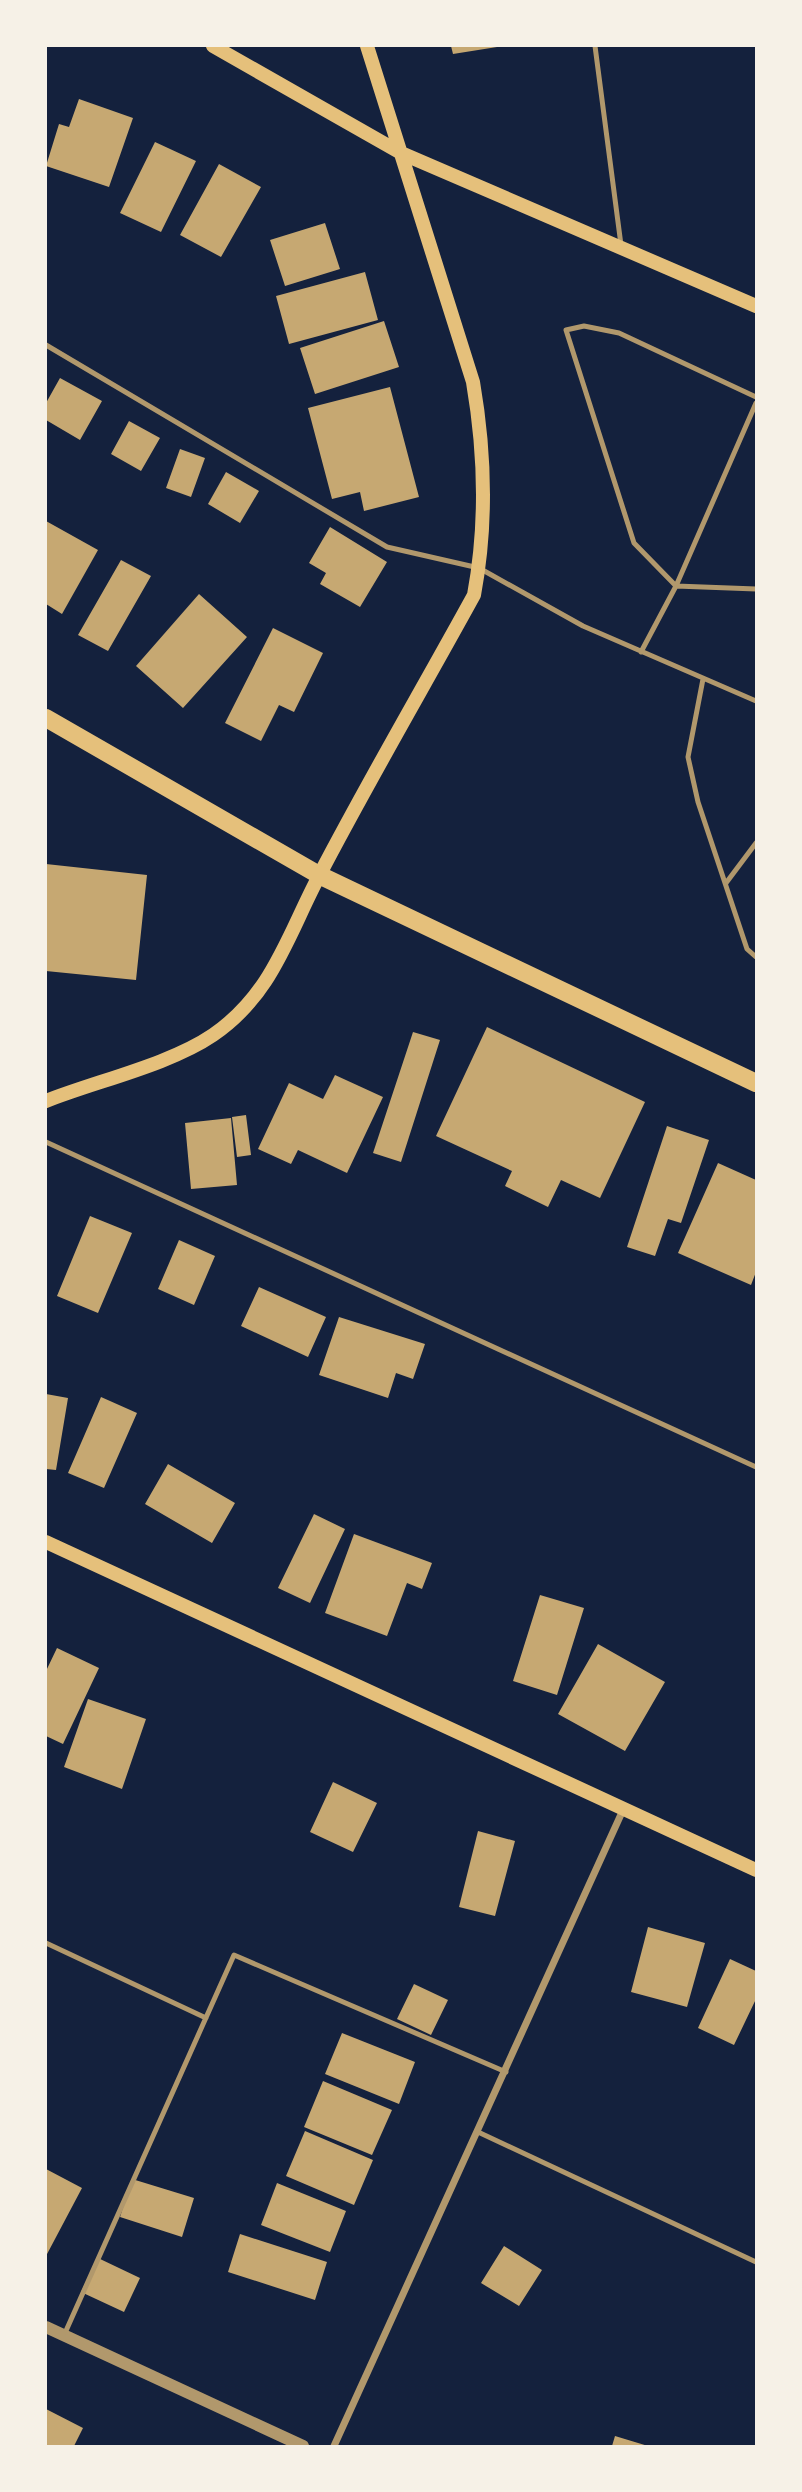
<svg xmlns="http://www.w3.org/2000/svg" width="802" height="2492" font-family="Roboto,sans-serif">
<rect width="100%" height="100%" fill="#14213d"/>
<path fill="#c6a872" d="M451,46H496L497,47L453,54Z
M79,99L133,118L109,187L46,166L59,124L69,127Z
M155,142L196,161L161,232L120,213Z
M219,164L261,187L221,257L180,235Z
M325,223L340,269L285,286L270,240Z
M365,272L378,320L289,344L276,296Z
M384,321L399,367L315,394L300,348Z
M60,378L102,401L80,440L46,420V403Z
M390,387L419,497L364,511L360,492L332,499L308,408Z
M129,421L160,438L141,471L111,454Z
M180,449L205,458L191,497L166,488Z
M226,472L259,491L240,523L208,504Z
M46,521L98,550L62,614L46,604Z
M330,527L387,562L360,607L320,584L326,573L309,563Z
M121,560L151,576L108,651L78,635Z
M199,594L247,637L183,708L136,666Z
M273,628L323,653L294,712L279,705L261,741L225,723Z
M46,864L147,875L136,980L46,971Z
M487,1027L645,1102L600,1198L561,1180L548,1207L505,1186L512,1171L436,1136Z
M413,1032L440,1040L401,1162L373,1153Z
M335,1075L383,1097L347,1173L298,1150L291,1164L258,1149L289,1083L323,1099Z
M246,1115L251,1155L237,1157L232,1117Z
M231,1118L237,1185L191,1189L185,1123Z
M667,1126L709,1140L681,1223L668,1219L655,1256L627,1247Z
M718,1163L756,1180V1272L751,1285L678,1253Z
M90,1216L132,1233L98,1313L57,1296Z
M179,1240L215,1256L194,1305L158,1289Z
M259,1287L326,1317L308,1357L241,1326Z
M339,1317L425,1344L413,1379L396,1373L388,1398L319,1375Z
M46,1394L68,1398L56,1470L46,1469Z
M101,1397L137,1413L104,1488L68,1473Z
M168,1464L235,1503L212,1543L145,1504Z
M314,1514L345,1529L310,1603L278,1588Z
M354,1534L432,1563L422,1589L407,1583L387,1636L325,1613Z
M540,1595L584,1608L557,1695L513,1681Z
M598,1644L665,1682L625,1751L558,1714Z
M57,1648L99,1668L63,1744L46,1736V1671Z
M88,1699L146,1719L122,1789L64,1767Z
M333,1782L377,1803L353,1852L310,1832Z
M478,1831L515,1841L495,1916L459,1907Z
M648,1927L705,1943L687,2007L631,1992Z
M730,1959L756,1971V1999L734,2045L698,2028Z
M414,1984L448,2000L431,2035L397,2019Z
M342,2033L415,2062L399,2104L325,2074Z
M323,2081L392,2110L372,2155L304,2127Z
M305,2131L373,2160L354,2205L286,2176Z
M46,2169L82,2188L46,2256Z
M132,2179L194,2198L182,2237L120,2217Z
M277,2183L346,2211L330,2252L261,2225Z
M240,2234L327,2262L315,2300L228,2272Z
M504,2246L542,2270L519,2306L481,2283Z
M98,2258L140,2278L124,2312L81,2292Z
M46,2409L83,2428L74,2446H46Z
M615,2436L648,2446H612Z"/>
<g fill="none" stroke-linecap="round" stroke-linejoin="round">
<path stroke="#b1986c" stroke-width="5" d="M595,46L621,245
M46,345L387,547L479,568L583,626L756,701
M756,397L619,333L584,326L566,330L634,543L676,586L756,589
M641,652L676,586L756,403
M703,679L688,757L698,802L747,949L756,957
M726,883L756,843
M46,1142L756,1467
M46,1943L206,2018
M478,2132L756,2262
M65,2333L234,1955L506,2072"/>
<path stroke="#b1986c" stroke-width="7" d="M334,2446L623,1810"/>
<path stroke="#b1986c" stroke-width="12" d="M46,2327L303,2446"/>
<path stroke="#e5c07b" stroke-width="14" d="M213,46L401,153L756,306
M46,1101C96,1081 169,1065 213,1035C273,994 288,934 320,874C369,780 423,688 474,595C487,525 485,452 473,382L367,46
M46,1542L756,1870"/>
<path stroke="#e5c07b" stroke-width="18" d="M46,718L319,875L756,1083"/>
</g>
<rect width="802" height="2492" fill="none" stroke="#f6f1e7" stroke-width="94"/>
</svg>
